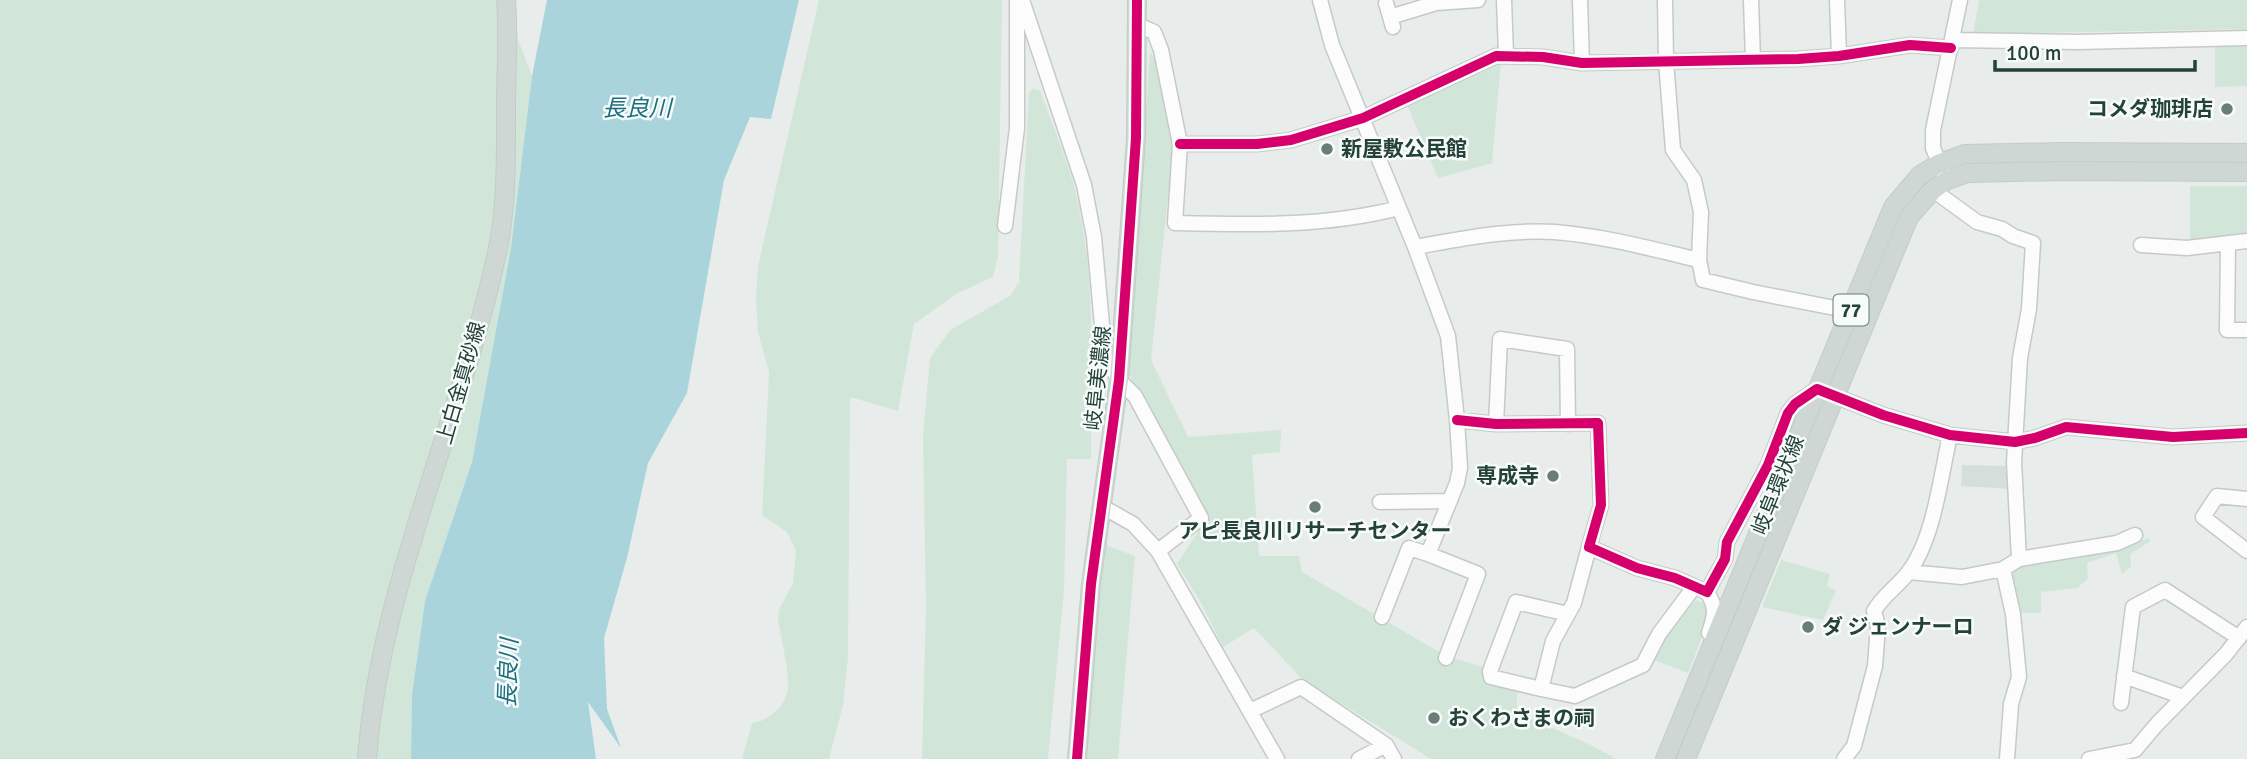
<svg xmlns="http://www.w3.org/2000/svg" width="2247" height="759" font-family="Signika,'Noto Sans JP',sans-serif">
<rect width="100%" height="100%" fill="#e8edeb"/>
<path fill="#d6dedb" d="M1962,465L2012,466V489L1961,486Z"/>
<path fill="#d1e6d8" d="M0,0H503L532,76L511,248L472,462L425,601L412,695L411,759H0Z
M819,0H1002L998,257L993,277L956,294L914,324L898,411L850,397L848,657L843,705L829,759H742L752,723C769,721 787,705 788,687C789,670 781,638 778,620L779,610L793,583L796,551L787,532L762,515L769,372L758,332L756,299L758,266Z
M1979,0H2247V29L1973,34Z
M2247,42V86L2215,87V43Z
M1150,52L1158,64L1173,148L1151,360L1188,437L1281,430L1280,452L1252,455L1259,556H1299L1302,572L1446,656L1483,667L1486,679L1517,686V712L1593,746L1616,759H1431L1303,680L1254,628L1223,647L1200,601L1177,564L1206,519L1137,392L1128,371Z
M1501,62L1492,163L1438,178L1407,105Z
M1032,89L1040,90C1051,122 1065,154 1074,186C1097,274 1091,369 1091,459H1067L1064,590L1048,759H922L926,607L923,435L930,358L950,330L1010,296L1019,282L1025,287L1019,281L1029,93Z
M2190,186H2247V236L2190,242Z
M2149,538L2151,541L2130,554L2131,567L2122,574L2116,553L2087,563L2088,579L2077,588L2041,592V613H2017L2011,572L2021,565L2120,547Z
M1106,545L1135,556L1118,759H1087L1090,679Z
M1781,560L1830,574L1827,586L1836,591L1823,620L1762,607Z
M1696,600L1709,606C1710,616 1693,663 1688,673L1654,660L1664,635Z"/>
<path fill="#a9d4db" d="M547,0H799L771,119L750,117L724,180L687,393L648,463L627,558L604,638L607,709L621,748L588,702L596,759H411L412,695L425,601L472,462L511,248L532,76Z"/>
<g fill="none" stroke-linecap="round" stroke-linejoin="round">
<defs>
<path id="minor" d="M1022,0L1084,185L1094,237L1105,358L1119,380L1135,396L1201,518L1158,551
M1320,0L1332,45L1415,247L1448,336L1457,420L1460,468L1457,483L1428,554L1409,548L1382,617
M1504,0L1506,55
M1580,0L1582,63
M1665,0L1666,61L1673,150L1694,180L1701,212L1699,260L1703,280L1753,292L1850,311
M1751,0L1753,60
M1837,0L1839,56
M1386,3L1393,27
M1390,17L1436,3L1478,0
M1138,25L1154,32L1161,50L1180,144L1175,223C1251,225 1325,227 1399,208
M1953,40L2078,42L2247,38
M1180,144H1257L1291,140L1363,118L1496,56L1543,57L1582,63L1798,59L1839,56L1910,45L1951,48
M1943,172L1933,148V130L1960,0
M1933,190L1977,222L2002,229L2013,236L2033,243L2029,309L2020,358L2014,462L2019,559
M1005,226L1017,128V0
M2228,243L2227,330H2247
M2141,245L2187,248L2247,241
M1415,247C1461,239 1508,229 1555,232C1604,236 1652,249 1699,260
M1457,420L1496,424L1598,423L1601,505L1589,547L1637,568L1675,578L1707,592L1725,559L1727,542L1768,465L1788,413L1795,404L1817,389L1883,415L1950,435L2015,442L2035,438L2066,427L2173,437L2247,433
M1496,424L1500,339L1567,349L1568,424
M2247,499L2217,496L2203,517L2247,551
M1380,502L1450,501
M1101,506L1133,524L1158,551L1277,759
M1428,554L1478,574L1446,658
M2003,569L2013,614L2019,677L2011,704L2007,759
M1909,572L1962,577L2003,569L2019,559L2117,543L2135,535
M1707,592C1717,608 1715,615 1709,633
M1568,614L1516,602L1490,671L1491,677L1541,689L1553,641L1574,603L1589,547
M2124,676L2183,697
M1541,689L1575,696L1643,665L1659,634L1694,587
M2121,703L2133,607L2165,590L2239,638
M1250,711L1301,687L1386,745L1394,759
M1359,759L1386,745
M1844,759L1854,746L1875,666L1878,626L1874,611C1883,595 1900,585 1910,570C1934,537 1941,475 1950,435
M2089,759L2135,750L2157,724L2226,654L2247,627"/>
<path id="major" d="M367,759C380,583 462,420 498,248C507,204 506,150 506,106C506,71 509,35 506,0
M1077,759L1091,584L1119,380L1136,138L1137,0
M1665,759L1893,207L1920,175L1938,164L1965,154L2063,152L2247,153
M1686,759L1909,217L1933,190L1947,180L1968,173L2063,171L2247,172"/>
</defs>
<use href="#minor" stroke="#c5cac8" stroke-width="17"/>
<use href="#major" stroke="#c3ccc9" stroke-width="20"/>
<use href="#minor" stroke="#fcfcfc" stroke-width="14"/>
<use href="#major" stroke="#cfd7d5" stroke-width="18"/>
<defs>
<path id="cycleway" d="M1180,144H1257L1291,140L1363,118L1496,56L1543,57L1582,63L1798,59L1839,56L1910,45L1951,48
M1457,420L1496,424L1598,423L1601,505L1589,547L1637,568L1675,578L1707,592L1725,559L1727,542L1768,465L1788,413L1795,404L1817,389L1883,415L1950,435L2015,442L2035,438L2066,427L2173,437L2247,433
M1077,759L1091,584L1119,380L1136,138L1137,0"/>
</defs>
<use href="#cycleway" stroke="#f7fbf9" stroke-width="15"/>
<use href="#cycleway" stroke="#d6006c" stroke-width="10"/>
</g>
<g fill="#697e78" stroke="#f7fbf9" stroke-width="2.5">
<circle cx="2227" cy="109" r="7"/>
<circle cx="1327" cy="149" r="7"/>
<circle cx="1553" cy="476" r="7"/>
<circle cx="1315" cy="507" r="7"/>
<circle cx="1808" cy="627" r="7"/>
<circle cx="1434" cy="718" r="7"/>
</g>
<g text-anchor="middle" stroke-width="5" stroke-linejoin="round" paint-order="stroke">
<rect fill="#f7fbf9" stroke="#637a73" stroke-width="2" x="1833.5" y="294.5" width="35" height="31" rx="5"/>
<g font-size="19" font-weight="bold" fill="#24423a">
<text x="1851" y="317">77</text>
</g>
<g font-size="21" font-weight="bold" fill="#24423a" stroke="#f7fbf9" text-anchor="start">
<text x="2213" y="116" text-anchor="end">コメダ珈琲店</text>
<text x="1341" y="156">新屋敷公民館</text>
<text x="1539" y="483" text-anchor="end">専成寺</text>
<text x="1315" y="538" text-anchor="middle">アピ長良川リサーチセンター</text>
<text x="1822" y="634">ダ ジェンナーロ</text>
<text x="1448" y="725">おくわさまの祠</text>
</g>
<g font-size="21" fill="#24423a" stroke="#f7fbf9">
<text transform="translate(1098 378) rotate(-84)" y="7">岐阜美濃線</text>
<text transform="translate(461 383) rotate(-74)" y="7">上白金真砂線</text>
<text transform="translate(1778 485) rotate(-68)" y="7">岐阜環状線</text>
</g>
<g font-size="23" font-style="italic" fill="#1c6f80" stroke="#f7fbf9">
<text x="637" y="116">長良川</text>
<text transform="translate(508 673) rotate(-88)" y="8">長良川</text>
</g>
</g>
<path d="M1995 60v10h200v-10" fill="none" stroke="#24423a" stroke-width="3.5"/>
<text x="2006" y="60" font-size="21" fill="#24423a" stroke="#f7fbf9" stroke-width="5" paint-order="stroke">100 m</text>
</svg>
